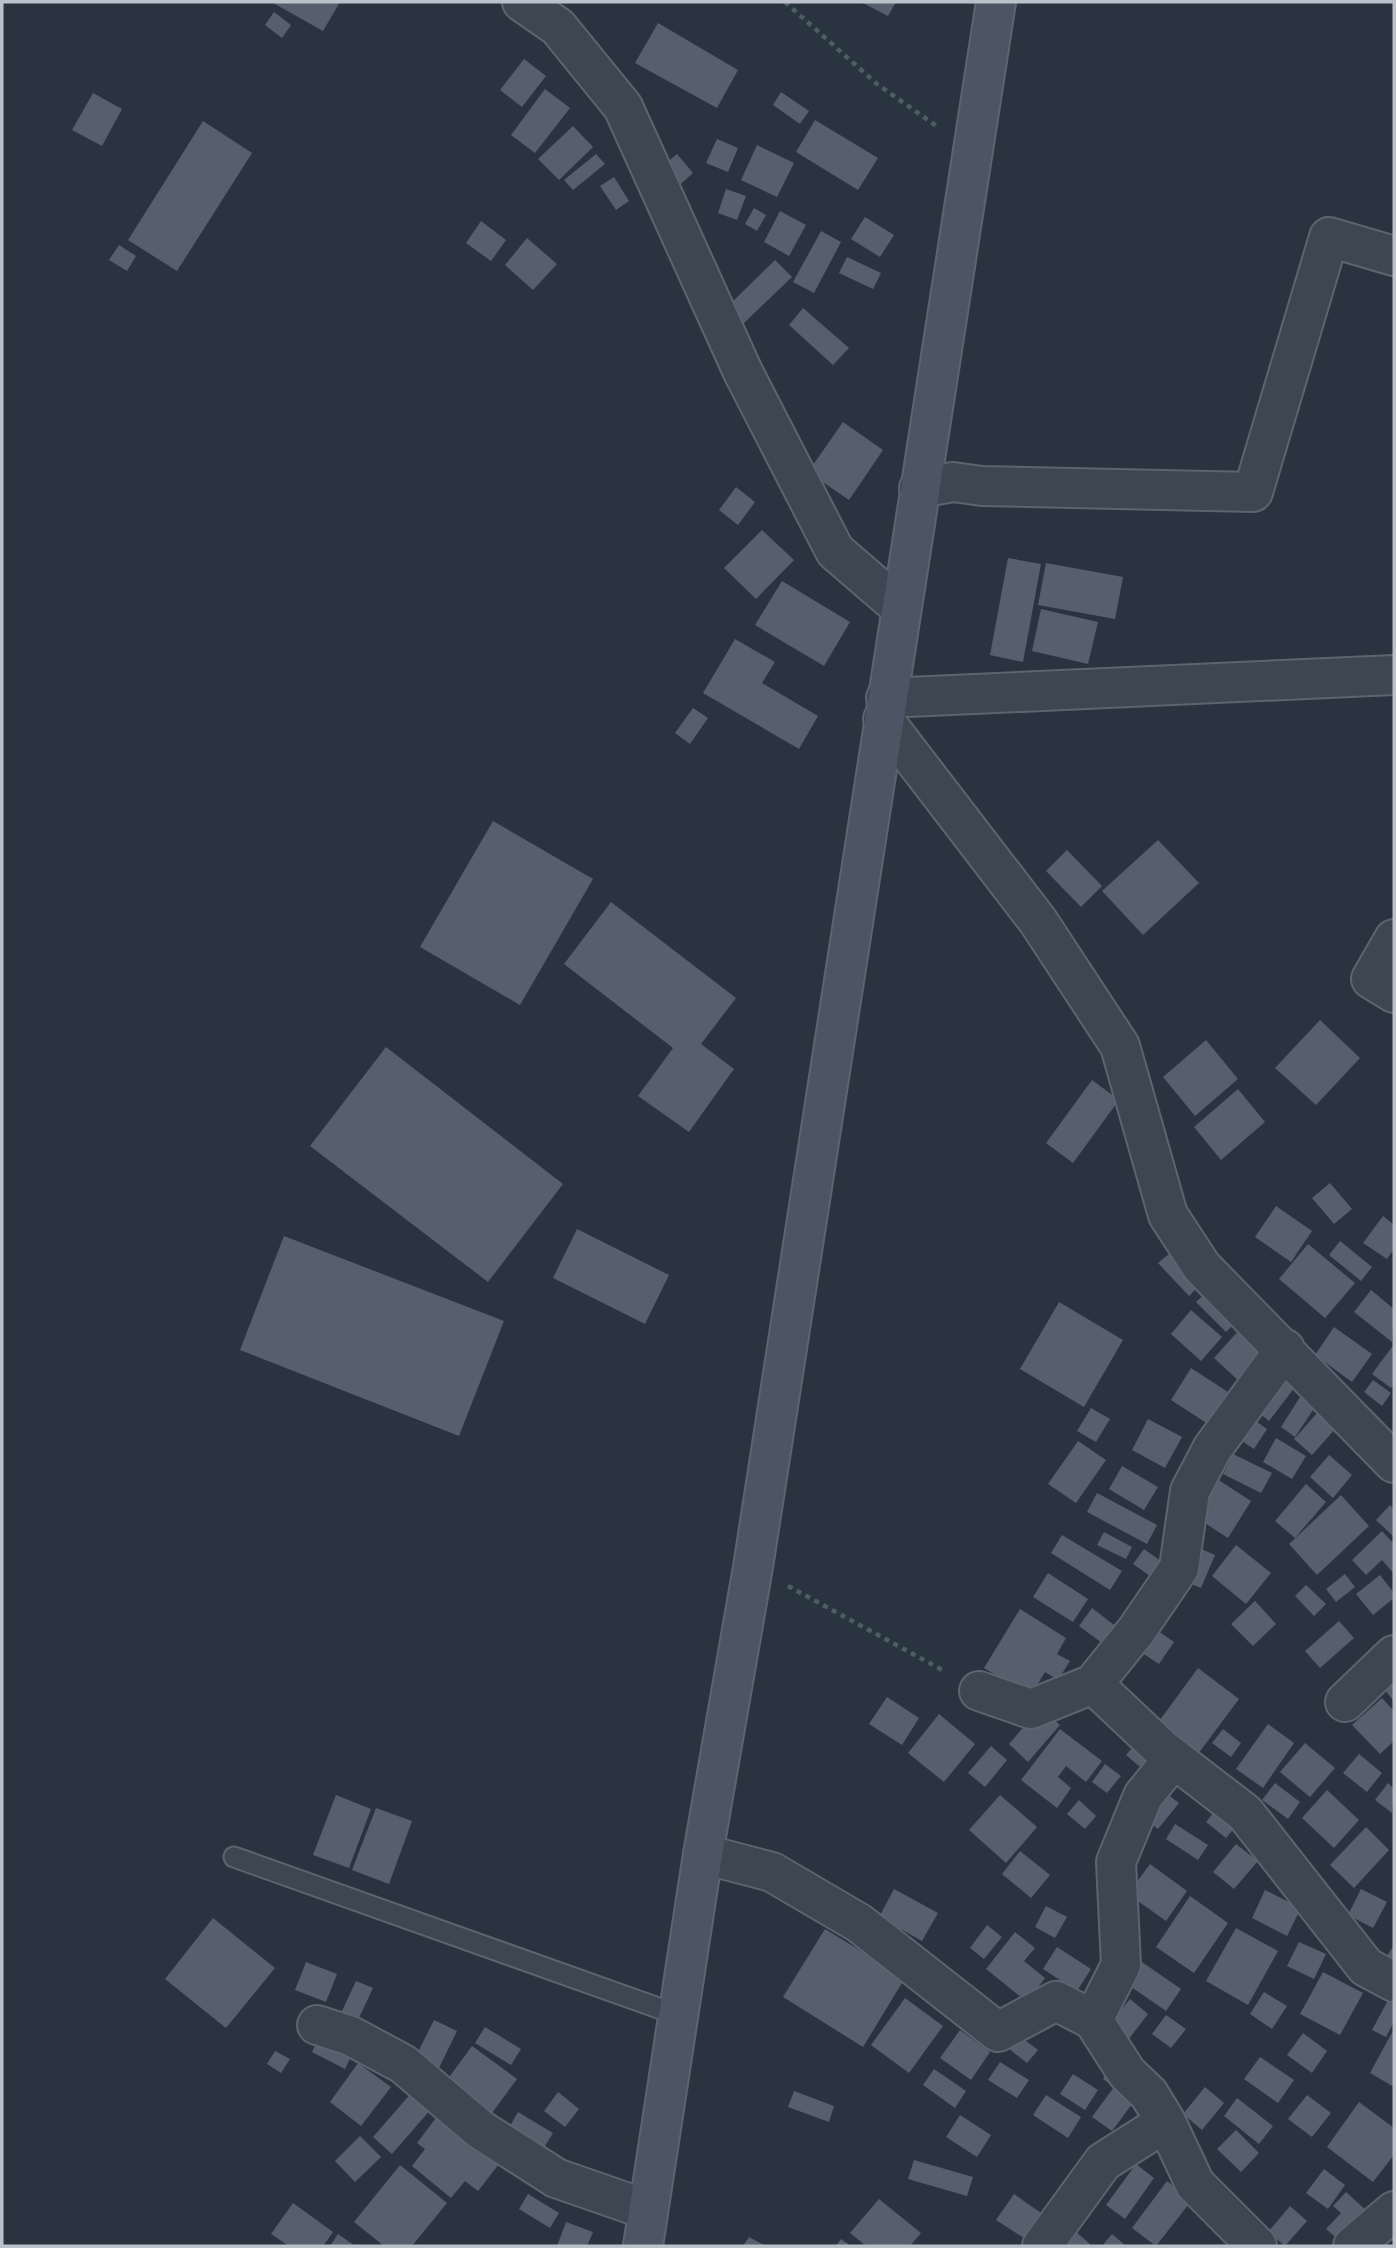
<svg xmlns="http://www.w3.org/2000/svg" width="1396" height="2248" font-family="Mulish,sans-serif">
<rect width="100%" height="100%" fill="#2a3441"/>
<path fill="#555f6e" d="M276,2H340L323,31L275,4Z
M861,2H896L888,16Z
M274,12L291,25L282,38L265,25Z
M658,23L738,70L717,108L635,63Z
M524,59L546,76L522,107L500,90Z
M545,89L570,108L535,153L511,135Z
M781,92L809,111L800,124L773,105Z
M93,93L122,109L102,146L72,130Z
M815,120L878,158L858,190L796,152Z
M203,121L252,153L177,271L128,240Z
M573,126L593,147L559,180L538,159Z
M717,139L738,148L728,172L706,163Z
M757,145L794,163L777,197L741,180Z
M596,154L605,164L573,190L564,180Z
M677,154L693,173L674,190L657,171Z
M614,177L629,201L616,210L600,186Z
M726,189L746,196L737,220L718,213Z
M754,208L766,215L757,231L745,224Z
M780,211L806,225L789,256L764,242Z
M865,217L894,235L880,257L851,239Z
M481,221L506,240L491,261L466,243Z
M821,231L841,242L814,293L793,282Z
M527,238L557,264L533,290L505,265Z
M119,245L136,256L127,271L109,260Z
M847,257L881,273L873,289L839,273Z
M775,260L792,277L744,323L728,306Z
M803,308L849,348L833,365L789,325Z
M843,422L883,450L849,500L808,472Z
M736,487L755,502L738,525L719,510Z
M762,530L794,560L756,599L724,568Z
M1008,558L1041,564L1023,662L990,655Z
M1046,563L1123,577L1115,619L1038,605Z
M782,581L850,622L824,666L755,625Z
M1041,609L1098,622L1088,664L1032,651Z
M735,639L775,662L762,683L818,716L799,749L703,693Z
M693,708L708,718L690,744L675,733Z
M493,821L593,879L520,1005L420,947Z
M1158,840L1199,883L1143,935L1102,891Z
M1067,850L1102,886L1081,907L1046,871Z
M611,902L736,998L701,1044L734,1069L689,1132L638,1096L673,1048L564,964Z
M1320,1020L1360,1058L1316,1105L1275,1068Z
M1206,1040L1238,1079L1195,1116L1163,1077Z
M386,1047L563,1184L488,1282L310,1146Z
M1092,1080L1119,1100L1073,1163L1046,1143Z
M1238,1089L1265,1122L1221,1160L1194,1127Z
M1330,1183L1352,1209L1334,1224L1312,1198Z
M1276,1206L1312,1231L1291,1262L1255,1237Z
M1383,1216L1394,1225V1249L1387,1259L1363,1243Z
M577,1229L669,1275L645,1324L553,1278Z
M284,1236L504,1321L459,1436L240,1350Z
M1340,1241L1372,1267L1361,1281L1329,1255Z
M1308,1244L1355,1283L1325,1318L1279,1279Z
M1169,1254L1199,1286L1189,1296L1158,1263Z
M1371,1290L1394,1309L1392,1342L1354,1312Z
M1207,1292L1237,1321L1226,1332L1196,1302Z
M1059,1302L1123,1340L1084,1407L1020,1369Z
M1191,1310L1222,1337L1201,1361L1171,1334Z
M1334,1327L1372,1354L1352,1382L1315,1355Z
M1240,1329L1267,1355L1241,1383L1214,1358Z
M1394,1344V1383L1391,1388L1372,1374Z
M1191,1368L1228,1392L1208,1424L1171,1400Z
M1274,1371L1295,1387L1269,1421L1249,1405Z
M1373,1380L1391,1393L1382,1406L1364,1392Z
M1300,1397L1315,1407L1295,1437L1281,1427Z
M1091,1408L1110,1419L1096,1442L1077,1431Z
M1319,1411L1337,1427L1312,1455L1294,1439Z
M1247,1415L1267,1429L1254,1449L1233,1435Z
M1148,1419L1182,1437L1165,1468L1132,1450Z
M1276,1438L1306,1456L1292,1479L1263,1462Z
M1078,1441L1106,1460L1076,1503L1048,1484Z
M1233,1454L1272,1473L1261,1493L1223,1474Z
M1329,1455L1352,1475L1333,1498L1310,1477Z
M1122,1466L1158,1487L1144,1510L1109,1489Z
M1217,1479L1251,1501L1228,1538L1194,1516Z
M1306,1484L1326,1502L1295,1538L1275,1521Z
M1097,1493L1157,1525L1147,1544L1087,1512Z
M1341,1495L1369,1526L1317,1575L1289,1544Z
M1390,1505L1394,1509V1537L1376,1520Z
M1382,1531L1394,1544V1574L1382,1560L1366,1575L1352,1560Z
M1104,1532L1132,1547L1126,1559L1097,1545Z
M1062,1535L1122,1571L1110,1590L1051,1553Z
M1236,1545L1271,1573L1246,1604L1212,1576Z
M1194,1546L1215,1555L1201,1588L1180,1579Z
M1144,1549L1168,1566L1157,1581L1133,1564Z
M1048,1573L1088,1599L1073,1622L1033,1597Z
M1345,1574L1355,1587L1336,1602L1326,1589Z
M1380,1575L1394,1593V1598L1373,1615L1356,1594Z
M1306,1585L1326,1604L1314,1616L1295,1596Z
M1255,1601L1276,1624L1253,1646L1231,1624Z
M1092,1608L1127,1635L1114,1652L1079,1626Z
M1020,1609L1066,1638L1057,1654L1070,1661L1058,1680L1045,1672L1030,1697L984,1668Z
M1339,1621L1354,1638L1320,1668L1305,1651Z
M1148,1624L1174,1642L1159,1664L1133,1647Z
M1198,1668L1239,1699L1198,1754L1157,1724Z
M1394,1678V1702L1383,1687Z
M887,1697L919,1718L902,1745L869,1724Z
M1382,1698L1394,1711V1741L1380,1754L1352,1725Z
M1040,1708L1060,1725L1028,1762L1009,1744Z
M939,1714L975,1744L944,1782L908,1753Z
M1268,1724L1294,1743L1263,1788L1236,1769Z
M1060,1729L1102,1761L1086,1782L1066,1766L1058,1777L1071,1788L1057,1808L1021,1780Z
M1223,1729L1241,1743L1231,1757L1212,1743Z
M1139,1740L1158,1757L1146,1772L1126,1755Z
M1305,1743L1335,1768L1310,1797L1280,1772Z
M991,1746L1007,1760L985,1787L968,1773Z
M1359,1754L1382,1773L1367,1792L1343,1773Z
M1105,1764L1121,1776L1107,1793L1092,1782Z
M1275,1783L1300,1802L1288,1819L1262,1800Z
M1388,1783L1394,1789L1392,1813L1375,1800Z
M1157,1786L1179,1803L1158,1829L1137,1813Z
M1327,1790L1359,1820L1334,1848L1302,1818Z
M336,1795L371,1809L349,1868L313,1855Z
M1000,1795L1037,1827L1006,1863L969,1830Z
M1079,1800L1096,1816L1085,1829L1067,1814Z
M376,1808L412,1821L389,1884L352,1870Z
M1215,1811L1235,1827L1226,1838L1206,1822Z
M1175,1824L1208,1845L1198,1860L1166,1839Z
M1366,1827L1389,1850L1354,1888L1330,1865Z
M1236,1844L1258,1861L1234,1889L1213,1872Z
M1020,1851L1050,1875L1031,1898L1002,1874Z
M1150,1864L1187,1891L1166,1921L1128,1894Z
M894,1889L938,1913L922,1941L879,1917Z
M1361,1889L1387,1902L1373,1928L1348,1915Z
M1265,1890L1301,1908L1287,1936L1252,1918Z
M1190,1896L1228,1923L1194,1973L1156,1947Z
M1046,1906L1067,1917L1055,1938L1035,1927Z
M213,1918L275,1968L226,2028L165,1979Z
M987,1925L1002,1937L984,1959L970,1948Z
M1236,1928L1278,1951L1248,2005L1206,1981Z
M825,1929L905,1978L863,2047L783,1997Z
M1015,1932L1035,1948L1024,1961L1045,1978L1027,2002L986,1969Z
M1299,1942L1326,1954L1314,1979L1287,1966Z
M1394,1945V1961L1387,1956Z
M1057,1947L1091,1969L1077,1991L1043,1969Z
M1139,1960L1181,1989L1166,2011L1124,1982Z
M306,1962L337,1974L326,2002L295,1990Z
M1323,1972L1363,1993L1340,2035L1300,2014Z
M356,1981L373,1988L358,2020L341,2013Z
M1394,1989V2022L1386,2037L1372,2030Z
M1264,1992L1287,2006L1272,2029L1250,2014Z
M905,1998L943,2026L909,2073L871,2045Z
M1130,1999L1148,2014L1128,2040L1109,2025Z
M1166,2015L1186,2029L1171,2048L1152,2034Z
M434,2020L457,2031L439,2068L416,2056Z
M485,2027L521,2049L511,2065L475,2043Z
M1394,2029V2087L1370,2073Z
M960,2030L990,2052L971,2080L940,2058Z
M1013,2031L1038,2050L1027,2063L1003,2044Z
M321,2033L354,2050L345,2069L312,2052Z
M1303,2033L1327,2051L1312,2073L1287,2055Z
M472,2046L517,2079L484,2124L439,2091Z
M275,2051L290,2059L281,2073L267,2064Z
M1260,2057L1294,2080L1278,2103L1244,2079Z
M1000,2062L1029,2080L1017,2098L988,2080Z
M358,2063L391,2087L361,2126L330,2102Z
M934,2069L966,2091L955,2108L923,2085Z
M1110,2069L1141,2092L1112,2131L1092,2117L1114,2087L1103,2079Z
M1073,2074L1098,2090L1085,2110L1060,2094Z
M1205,2087L1224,2103L1202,2130L1183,2114Z
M413,2091L432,2108L392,2154L373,2137Z
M794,2091L834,2106L829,2122L788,2107Z
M558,2092L579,2109L565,2127L544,2111Z
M1046,2095L1081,2117L1068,2138L1033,2115Z
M1307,2095L1331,2113L1312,2137L1288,2119Z
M1237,2098L1273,2126L1259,2144L1224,2116Z
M1359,2102L1394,2128V2155L1373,2182L1327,2147Z
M442,2110L503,2159L478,2191L465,2181L451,2198L412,2166L425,2149L417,2143Z
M518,2112L553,2133L540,2154L506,2133Z
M960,2115L991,2135L977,2157L946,2137Z
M1236,2130L1259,2153L1241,2172L1217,2149Z
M360,2136L381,2157L355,2182L335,2161Z
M914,2160L973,2177L967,2196L908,2179Z
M1136,2164L1154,2178L1125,2219L1106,2205Z
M400,2165L447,2203L412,2246H384L354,2222Z
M1324,2169L1345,2185L1328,2209L1306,2193Z
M1167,2181L1192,2200L1156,2246L1132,2228Z
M1346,2192L1369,2213L1342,2243L1326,2229L1341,2213L1333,2206Z
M528,2194L559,2213L550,2228L519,2209Z
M1014,2194L1044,2215L1027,2240L996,2220Z
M879,2199L921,2233L910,2246H866L850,2233Z
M293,2203L333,2232L323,2246H289L271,2234Z
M1290,2206L1307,2221L1285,2246L1268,2232Z
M566,2222L593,2232L587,2246H557Z
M1075,2231L1090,2244L1088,2246H1062Z
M338,2234L355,2246H330Z
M1112,2234L1126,2246H1102Z
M749,2237L766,2246H743Z
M841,2239L851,2246H836Z"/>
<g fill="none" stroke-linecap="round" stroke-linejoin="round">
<defs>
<path id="service" d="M234,1857L678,2015"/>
<path id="minor" d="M522,2L558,27L623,107L743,372L835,551L900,607
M919,488L953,482L982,486L1253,492L1329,237L1394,256
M886,698L1394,675
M883,719L1038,921L1120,1046L1168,1215L1202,1267L1394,1463
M1394,939L1371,979L1394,993
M1093,1684L1163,1750L1245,1813L1366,1967L1394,1982
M979,1691L1031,1709L1093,1684L1136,1631L1179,1568L1190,1491L1212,1449L1285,1349
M1345,1702L1394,1655
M1174,1758L1143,1796L1116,1862L1121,1965L1093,2020L1127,2073L1149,2094L1166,2122L1195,2184L1257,2246
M703,1854L772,1872L859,1923L998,2032L1056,2001L1093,2020
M317,2025L351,2036L403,2064L481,2130L556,2178L648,2210
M1042,2246L1103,2162L1166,2122
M1353,2246L1394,2211"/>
<path id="secondary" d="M643,2246L703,1854L753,1567L996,2"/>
</defs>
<use href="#service" stroke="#5c646e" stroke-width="23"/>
<use href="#minor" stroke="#5c646e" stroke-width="42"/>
<use href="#secondary" stroke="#5c646e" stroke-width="42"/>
<path stroke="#4c5e61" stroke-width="4.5" stroke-dasharray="5 5" stroke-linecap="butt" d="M785,2L877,84L938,127
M788,1586L946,1672"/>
<use href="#service" stroke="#3e4651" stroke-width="19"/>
<use href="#minor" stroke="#3e4651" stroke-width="38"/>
<use href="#secondary" stroke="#4c5564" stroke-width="38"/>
</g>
<rect width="1396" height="2248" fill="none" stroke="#bbc1cb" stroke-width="7"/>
</svg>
